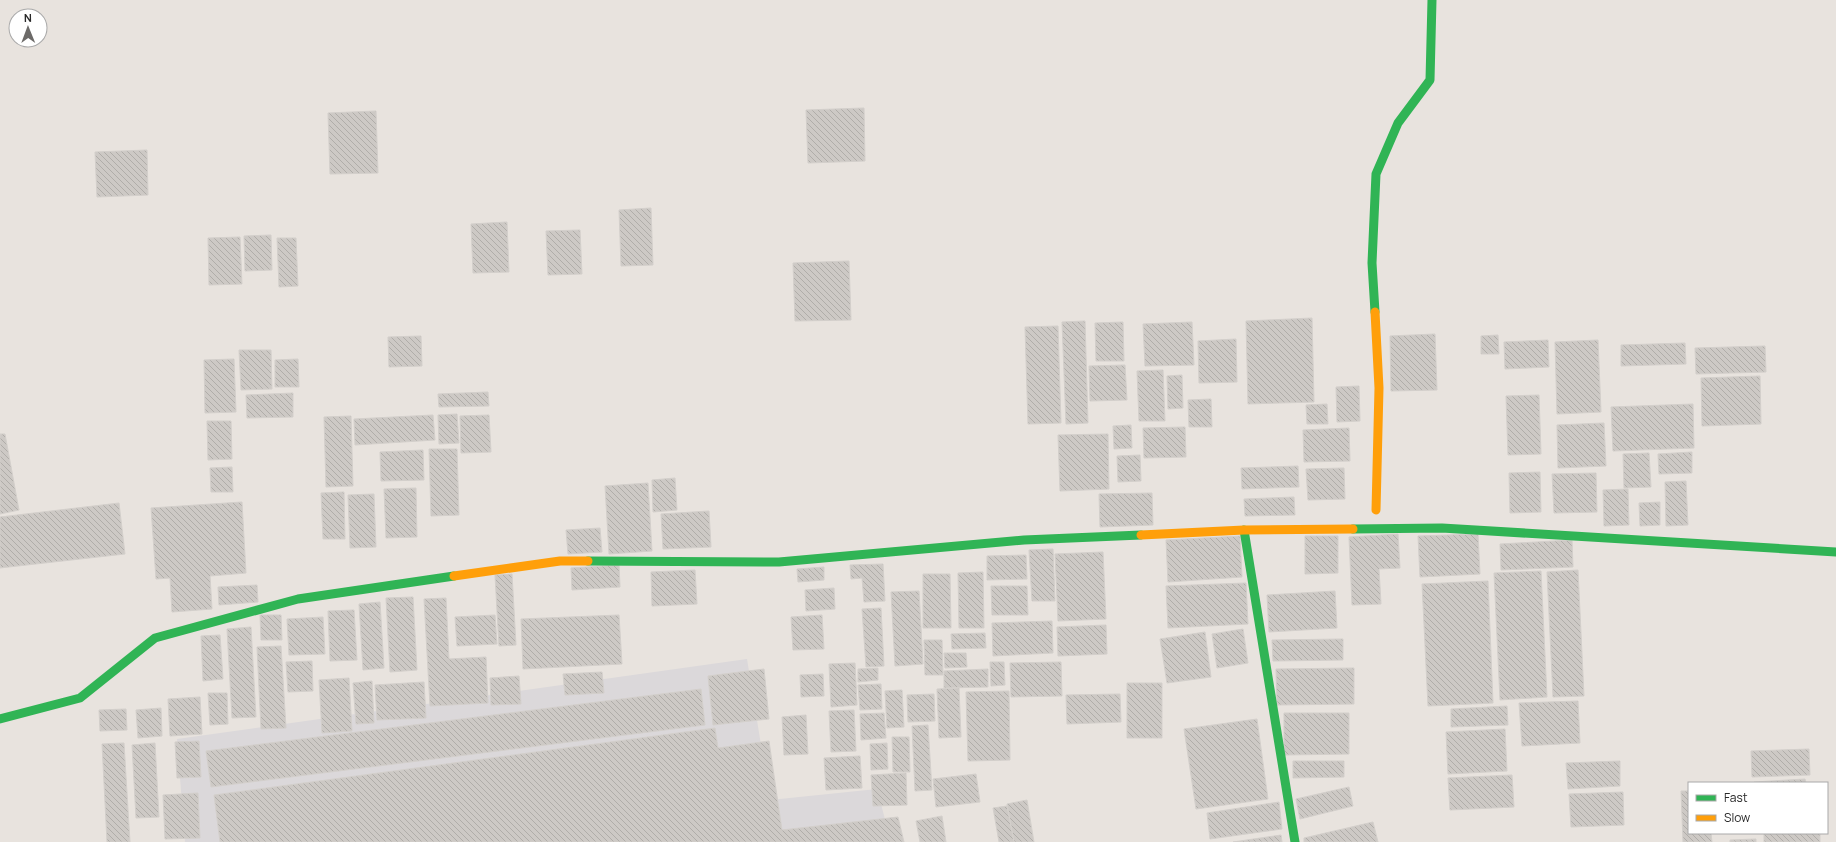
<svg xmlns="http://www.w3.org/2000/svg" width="1836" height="842" font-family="Manrope,sans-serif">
<defs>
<pattern id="building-back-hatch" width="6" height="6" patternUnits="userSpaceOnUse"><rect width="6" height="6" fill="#cdc9c5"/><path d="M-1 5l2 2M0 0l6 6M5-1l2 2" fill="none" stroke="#b0ada9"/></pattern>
</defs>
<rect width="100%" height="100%" fill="#e8e3de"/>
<path fill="#dbd8da" d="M747,659L770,800L877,789L891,842H185L177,739Z"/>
<path fill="url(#building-back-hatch)" stroke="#d3cfcb" d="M864,108L865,161L808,163L806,110Z
M376,111L378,173L330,174L328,113Z
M147,150L148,195L97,197L95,152Z
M651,208L653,265L621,266L619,210Z
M507,222L509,272L473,273L471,224Z
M580,230L582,274L548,275L546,231Z
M271,235L272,270L245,271L244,236Z
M240,237L242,284L209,285L208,238Z
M277,238H296L298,286L279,287Z
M849,261L851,320L795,321L793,263Z
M1312,318L1314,402L1248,404L1246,321Z
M1085,321L1088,423L1066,424L1062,322Z
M1123,322L1124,361H1096L1095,323Z
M1192,322L1194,365L1145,366L1143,324Z
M1058,326L1061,423L1028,424L1025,327Z
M1435,334L1437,390L1391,391L1390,336Z
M1498,335L1499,354H1481V336Z
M421,336L422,366L389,367L388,337Z
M1236,339L1237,382L1199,383L1198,341Z
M1548,340L1549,367L1505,369L1504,342Z
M1598,340L1601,412L1557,414L1555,342Z
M1685,343L1686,364L1621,366V345Z
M1765,346L1766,372L1696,374L1695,348Z
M239,350H271L272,389L241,390Z
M234,359L236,412L205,413L204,360Z
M298,359L299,387H275V360Z
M1125,365L1127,400L1090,401L1089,366Z
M1163,370L1165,421H1139L1137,371Z
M1182,375L1183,408L1168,409L1167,376Z
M1760,376L1761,424L1702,426L1701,378Z
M1359,386L1360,421L1337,422L1336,387Z
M488,392L489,406L439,407L438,394Z
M293,393V417L247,418L246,395Z
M1539,395L1541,454L1508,455L1506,396Z
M1211,399L1212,427H1189L1188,400Z
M1327,404L1328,424H1307L1306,405Z
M1693,404L1694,448L1613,451L1611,407Z
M457,414L459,443L439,444L438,415Z
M433,415L435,440L355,445L354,419Z
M489,415L491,452L461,453L460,416Z
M351,416L353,486L326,487L324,417Z
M207,421H231L232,459L208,460Z
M1604,423L1606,466L1558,468L1557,425Z
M1131,425L1132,448L1114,449L1113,426Z
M1185,427L1186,457L1144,458L1143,428Z
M1349,428L1350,461L1304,462L1303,430Z
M0,434H5L19,510L0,514Z
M1108,434L1109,489L1060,491L1058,435Z
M429,449H457L459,515L431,516Z
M423,450L424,480L381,481L380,452Z
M1692,452V473L1659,474L1658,454Z
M1649,453L1651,487L1624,488L1623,454Z
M1140,455L1141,481L1118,482L1117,456Z
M1298,466L1299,487L1242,489L1241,468Z
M232,467L233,492H211L210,468Z
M1344,468L1345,499L1308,500L1306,469Z
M1540,472L1541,512L1510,513L1509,473Z
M1596,473L1597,512L1554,513L1552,474Z
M675,478L677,510L653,512L652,480Z
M1686,481L1688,525L1666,526L1665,482Z
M648,483L652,551L609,554L605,486Z
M416,488L417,537L386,538L384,489Z
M1628,489L1629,525L1604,526L1603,490Z
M344,492L345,539H323L321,493Z
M1152,493L1153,525L1100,527L1099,494Z
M374,494L376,547L350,548L348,495Z
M1294,497L1295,515L1245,516L1244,499Z
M242,502L246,573L210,576L212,609L172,612L170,578L156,579L151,508Z
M1660,502V525L1640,526L1639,503Z
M119,503L125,554L0,568V517Z
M709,511L711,547L663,549L661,514Z
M600,528L602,552L568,554L566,530Z
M1398,534L1400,568L1379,569L1381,604L1352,605L1349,537Z
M1478,534L1480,574L1420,577L1418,536Z
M1240,536L1242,577L1168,582L1166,540Z
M1305,536H1338V573L1305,574Z
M1572,540L1573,567L1501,570L1500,544Z
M1053,549L1055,601H1032L1029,550Z
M1103,552L1106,619L1058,621L1055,554Z
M1026,555L1027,579L987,580V556Z
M883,564L885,601L864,602L862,578L851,579L850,565Z
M619,565L620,587L572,590L571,568Z
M824,567V580L798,582L797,569Z
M695,570L697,604L652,606L651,572Z
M1578,570L1584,696L1553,697L1547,572Z
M1541,571L1547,697L1500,700L1494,573Z
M983,572L984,628H959L958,573Z
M512,574L516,645L499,646L495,575Z
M923,574H950L951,628H923Z
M1488,581L1493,703L1428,706L1422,584Z
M1246,583L1248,624L1168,628L1166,586Z
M257,585L258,602L219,605L218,587Z
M991,586H1027L1028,615H992Z
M834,588L835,609L806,611L805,590Z
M919,591L923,664L895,666L891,592Z
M1335,591L1337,628L1269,632L1267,595Z
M413,597L417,670L390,672L386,598Z
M446,598L449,659L486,657L488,703L430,706L424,599Z
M380,602L384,668L363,670L359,604Z
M881,608L884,666L866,667L862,609Z
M354,610L357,660L330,661L328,611Z
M260,615H281L282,640H261Z
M495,615L497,644L457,646L455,617Z
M619,615L622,664L523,669L521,619Z
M822,615L824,649L793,650L791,617Z
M323,617L325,654L289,655L287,619Z
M1052,621L1053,653L993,656L992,623Z
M1106,625L1107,654L1058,656L1057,627Z
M251,627L256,717L232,718L227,629Z
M1243,629L1248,663L1217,668L1212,634Z
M1205,632L1211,677L1167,683L1160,639Z
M985,633L986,648L952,649L951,634Z
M220,635L223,679L203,681L201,636Z
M1343,639V660L1273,661L1272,640Z
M924,640H942L943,675H925Z
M281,646L286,728L261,729L257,647Z
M944,653H966L967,667L945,668Z
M312,661L313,691L288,692L286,662Z
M990,662H1004L1005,685L991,686Z
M1061,662L1062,696L1011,697L1010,663Z
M855,663L857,705L831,707L829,664Z
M878,668V680L858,682V669Z
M1354,668V704L1277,705L1276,669Z
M764,669L769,719L713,725L708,676Z
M988,669V687L944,688V671Z
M602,672L604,693L565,695L563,674Z
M823,674L824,696L801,697L800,675Z
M519,676L521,704L491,705L490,678Z
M349,678L352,731L322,733L319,680Z
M372,681L374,723L356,724L353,683Z
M424,682L426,718L377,720L375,685Z
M1127,683H1162V738H1127Z
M881,684L882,709L860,710L858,685Z
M959,688L961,737L939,738L937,689Z
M701,689L705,725L211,787L206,751Z
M902,690L904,727L887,728L885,691Z
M1009,691L1010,760L968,761L966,692Z
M208,693H227L228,724L210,725Z
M934,694L935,721L908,722L907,695Z
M1120,694L1121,722L1067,724L1066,695Z
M200,697L202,734L170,736L168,699Z
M1578,701L1580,743L1522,746L1519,703Z
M1507,706L1508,725L1451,727V709Z
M161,708L162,736L138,738L136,710Z
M126,709L127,730L100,731L99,710Z
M854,710L856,751L831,752L829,711Z
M884,713L886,738L861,740L860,714Z
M1284,713H1349V754L1284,755Z
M806,715L808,754L784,755L782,717Z
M1257,719L1268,799L1196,809L1184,729Z
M928,725L932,790L915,791L912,726Z
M715,728L718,748L769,741L782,830L898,817L904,842H220L214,795Z
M1505,729L1507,771L1448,774L1446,732Z
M892,737H909L910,772H893Z
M199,741L201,777L177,778L175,742Z
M124,743L130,842H107L102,744Z
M155,743L159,817L136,818L132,745Z
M887,743L888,769L871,770L870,744Z
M1809,749L1810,775L1752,777L1751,751Z
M860,756L862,788L826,790L824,758Z
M1293,761H1344V777L1293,778Z
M1620,761V786L1568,789L1566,763Z
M906,773L907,805L873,806L871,775Z
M976,774L980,802L936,807L933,779Z
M1512,775L1514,807L1450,810L1448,778Z
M1805,779L1806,783H1754V782Z
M1349,787L1353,806L1300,819L1296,799Z
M1681,791H1689V833H1711L1712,842H1683Z
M1623,792L1624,825L1571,827L1569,794Z
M198,793L200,838L165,839L163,795Z
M1027,800L1034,842H1014L1007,804Z
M1279,802L1282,829L1210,839L1207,813Z
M1007,806L1014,842H999L993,808Z
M942,816L946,842H920L916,821Z
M1373,822L1378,842H1304V838Z
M1764,833H1820V842H1764Z
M1281,835L1282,842H1233Z
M1756,839V842H1730V840Z"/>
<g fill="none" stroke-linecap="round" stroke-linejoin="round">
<path stroke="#30b455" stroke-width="9" d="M1375,312L1372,263L1376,174L1398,123L1430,80L1432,0
M1353,529L1442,528L1836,552
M1244,530L1295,842
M588,561L779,562L1024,540L1141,535
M0,719L80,698L155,638L298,599L454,576"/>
<path stroke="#ff9f0a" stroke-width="9" d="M1375,312L1379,388L1376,510
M1141,535L1244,530L1353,529
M454,576L560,561H588"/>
</g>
<rect x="1688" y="782" width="140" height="52" fill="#ffffff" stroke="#a9a9a9"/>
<rect x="1696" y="795" width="20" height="6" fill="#30b455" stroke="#a9a9a9"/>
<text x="1724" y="802" font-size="12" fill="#292929">Fast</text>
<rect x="1696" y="815" width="20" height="6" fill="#ff9f0a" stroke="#a9a9a9"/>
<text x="1724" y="822" font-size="12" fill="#292929">Slow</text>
<g transform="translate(28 28) rotate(359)"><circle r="19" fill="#ffffff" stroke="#a9a9a9"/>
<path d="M0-3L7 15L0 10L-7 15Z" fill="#6c6a68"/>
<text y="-6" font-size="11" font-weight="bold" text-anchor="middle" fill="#292929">N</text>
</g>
</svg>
